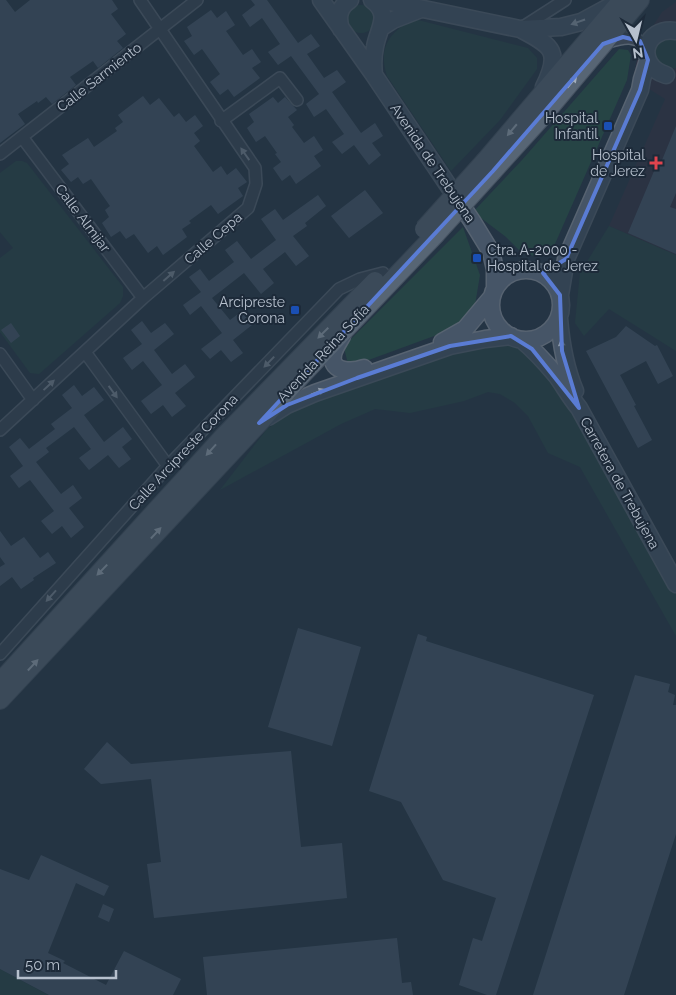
<svg xmlns="http://www.w3.org/2000/svg" width="676" height="995" font-family="Raleway,sans-serif">
<rect width="100%" height="100%" fill="#243444"/>
<path fill="#333144" d="M676,2V255L609,226L665,99L633,79L643,33L653,26L662,12Z"/>
<path fill="#264445" d="M347 19a14 14 0 1 1 28 0a14 14 0 1 1-28 0Z
M414,19L528,48L537,58V69L500,120L451,171L387,76C378,48 389,32 414,19Z
M662,38L676,39V68L670,69L655,62L654,46Z
M619,49L628,50L631,55L627,80L551,253L536,257L520,251L506,237L473,212L522,160Z
M16,161H22L27,163L123,287V296L120,303L39,374L30,373L0,332V258L13,248L0,232V173Z
M609,226L676,255V351L609,309L584,336L575,323L580,273Z
M463,227L480,275L475,305L456,328L355,365L348,364L344,348L351,339Z
M482,344L512,345L537,352L676,578V636L580,467L548,453L528,416L515,403L500,394L488,392L464,401L410,413L375,409L341,424L220,490L267,429L312,397Z
M0,969L48,995H0Z"/>
<path fill="#465669" d="M0,0H6L15,12L30,0H112L118,9L111,14L126,34L117,41L123,48L98,68L93,61L70,77L76,85L52,104L46,97L38,103L37,101L18,114L25,124L0,143Z
M251,0H267L298,43L311,34L320,46L307,54L324,78L337,70L346,82L332,92L361,133L375,123L383,136L372,143L381,155L369,165L354,145L342,154L332,142L344,134L326,109L314,117L306,104L319,94L291,56L278,65L268,52L280,44L262,18L250,27L242,15L255,5Z
M211,10L217,18L226,11L235,25L226,31L243,55L252,49L261,62L252,68L260,78L234,97L228,89L220,95L210,82L220,74L202,49L194,55L184,41L192,36L187,27Z
M143,96L150,105L159,98L174,117L179,113L186,122L195,115L203,126L194,133L200,141L194,146L213,172L221,166L227,175L236,168L247,182L238,188L243,196L218,214L211,205L189,221L191,223L182,229L187,237L163,255L157,246L148,253L134,234L126,239L120,231L111,237L102,223L109,217L105,210L110,206L91,179L83,184L78,177L71,182L61,170L69,164L62,155L88,138L94,147L117,131L115,128L123,122L118,115Z
M273,97L278,103L285,97L297,110L288,117L294,125L292,127L304,143L314,136L323,150L314,156L321,166L296,184L290,175L282,181L273,168L281,162L275,154L277,153L265,136L256,142L247,128L254,122L249,114Z
M676,126V193L670,207L676,209V254L628,233L657,164L660,165Z
M365,190L383,213L349,238L331,216Z
M318,195L326,206L305,223L307,226L293,236L309,256L296,266L285,252L263,269L274,283L261,294L244,273L212,298L230,320L242,311L252,325L233,340L243,353L231,362L221,350L210,359L201,349L222,333L201,306L190,315L183,305L201,292L189,277L200,269L209,281L234,262L225,250L237,241L251,259L276,240L261,219L275,209L283,220Z
M142,321L151,333L165,323L174,334L154,350L172,374L185,364L195,377L175,393L186,406L172,417L163,405L151,414L141,401L162,385L143,361L132,370L123,358L142,344L131,330Z
M11,323L20,336L11,343L1,330Z
M626,326L655,346L657,345L673,376L658,384L646,361L620,375L636,405L634,406L652,440L638,448L586,351L616,337Z
M74,385L82,396L94,387L104,400L84,415L104,442L123,427L132,439L122,447L131,459L119,468L108,455L89,470L79,458L91,449L74,427L46,448L49,452L36,462L61,494L73,485L82,498L69,508L84,527L71,538L62,526L52,534L41,521L54,511L30,480L19,488L10,476L23,466L9,447L20,438L29,449L55,429L51,424L72,408L62,395Z
M0,531L11,546L24,537L40,558L48,552L56,563L33,578L34,580L21,589L12,577L0,586V567L5,564L0,557Z
M298,628L361,647L332,746L268,727Z
M418,634L427,637L426,641L594,695L496,995H487L459,985L473,938L482,941L496,898L443,880L401,802L369,791Z
M635,675L670,684L668,692L675,695L673,705H676V834L624,995H533Z
M107,742L131,764L291,751L301,847L342,843L347,898L154,918L147,864L161,862L151,779L101,784L84,769Z
M41,855L109,886L104,896L76,883L48,953L65,961L63,963L106,985L124,951L181,979L173,995H49L0,969V869L29,880Z
M103,904L114,909L109,922L98,917Z
M397,938L402,983L411,982L413,995H207L203,957Z"/>
<g fill="none" stroke-linecap="round" stroke-linejoin="round">
<defs>
<path id="street" d="M520,29L565,0
M605,43C621,38 637,32 647,50
M221,121L280,78L297,100
M22,137L143,298
M0,154L197,0
M85,352L168,466
M0,354L33,400
M0,430L143,298L248,208L256,184L255,168L140,0
M0,654L168,466L339,289L360,279L383,273"/>
<path id="secondary" d="M321,0L374,75L472,221L491,252L495,269V287
M372,0C392,15 378,28 375,47C373,56 373,66 374,75
M380,0L520,29L561,27L581,22L620,1
M382,27L393,20L421,9
M341,29C337,17 339,7 350,0
M522,30C553,46 561,52 544,87
M666,75C634,65 644,26 676,31
M491 305a35 35 0 1 1 70 0a35 35 0 1 1-70 0Z
M560,295L566,259L640,90L642,79L648,60
M559,318C561,344 565,367 575,391
M342,336C339,342 334,348 333,355C330,373 353,372 364,368
M522,340C534,350 545,362 556,375C564,386 570,397 579,408L676,584
M442,342L465,329L491,298
M268,417L287,405L315,393L450,346L485,339L511,336"/>
<path id="primary" d="M485,161L622,0
M493,171L540,119L640,0
M0,682L223,437L375,281
M0,700L259,423L298,379L435,235"/>
</defs>
<use href="#street" stroke="#576371" stroke-width="14"/>
<use href="#secondary" stroke="#576371" stroke-width="19"/>
<use href="#primary" stroke="#455160" stroke-width="20"/>
<use href="#street" stroke="#394554" stroke-width="11"/>
<use href="#secondary" stroke="#465567" stroke-width="16"/>
<use href="#primary" stroke="#576574" stroke-width="18"/>
<defs>
<path id="primary-bridge" d="M424,229L485,161
M435,235L493,171"/>
</defs>
<use href="#primary-bridge" stroke="#455160" stroke-width="20" stroke-linecap="butt"/>
<use href="#primary-bridge" stroke="#576574" stroke-width="18"/>
</g>
<defs><path id="oneway-solid" d="M-6-.8H1V-3.2L6.5 0L1 3.2V.8H-6Z" transform="scale(1.25)"/></defs>
<g fill="#8f9ba9">
<use href="#oneway-solid" transform="translate(578 22) rotate(161)"/>
<use href="#oneway-solid" transform="translate(562 347) rotate(-98)"/>
<use href="#oneway-solid" transform="translate(318 392) rotate(-21)"/>
</g>
<g fill="#a3aebb">
<use href="#oneway-solid" transform="translate(572 82) rotate(-50)"/>
<use href="#oneway-solid" transform="translate(512 130) rotate(130)"/>
<use href="#oneway-solid" transform="translate(323 333) rotate(135)"/>
<use href="#oneway-solid" transform="translate(211 450) rotate(132)"/>
<use href="#oneway-solid" transform="translate(156 533) rotate(-47)"/>
<use href="#oneway-solid" transform="translate(102 570) rotate(134)"/>
<use href="#oneway-solid" transform="translate(33 665) rotate(-47)"/>
</g>
<g fill="#7e8997">
<use href="#oneway-solid" transform="translate(245 154) rotate(-125)"/>
<use href="#oneway-solid" transform="translate(169 276) rotate(-41)"/>
<use href="#oneway-solid" transform="translate(269 362) rotate(134)"/>
<use href="#oneway-solid" transform="translate(49 385) rotate(-43)"/>
<use href="#oneway-solid" transform="translate(113 392) rotate(54)"/>
<use href="#oneway-solid" transform="translate(51 596) rotate(132)"/>
</g>
<path d="M0 0H676V995H0ZM623,37L640,41L648,60L640,90L566,259L543,273L560,295L562,351L579,408L532,349L511,336L450,346L357,378L287,405L259,423L493,171L603,44Z" fill="#243444" fill-opacity=".55" fill-rule="evenodd"/>
<path fill="none" stroke="#5a7cd4" stroke-width="4" stroke-linejoin="round" d="M623,37L640,41L648,60L640,90L566,259L543,273L560,295L562,351L579,408L532,349L511,336L450,346L357,378L287,405L259,423L493,171L603,44Z"/>
<g fill="#1a4fb4" stroke="#1d2a39" stroke-width="2">
<rect x="603" y="121" width="10" height="10" rx="2.5"/>
<rect x="472" y="253" width="10" height="10" rx="2.5"/>
<rect x="290" y="305" width="10" height="10" rx="2.5"/>
</g>
<path fill="#e0444e" stroke="#1d2a39" stroke-width="2" d="M653.5 155.5h5v5h5v5h-5v5h-5v-5h-5v-5h5z"/>
<g text-anchor="middle" stroke-width="4" stroke-linejoin="round" paint-order="stroke">
<g font-size="14" fill="#b6c0cd" stroke="#1d2a39">
<text transform="translate(99 77) rotate(-38)" y="5">Calle Sarmiento</text>
<text transform="translate(433 163) rotate(56)" y="5">Avenida de Trebujena</text>
<text transform="translate(83 218) rotate(53)" y="5">Calle Almijar</text>
<text transform="translate(213 238) rotate(-41)" y="5">Calle Cepa</text>
<text transform="translate(323 353) rotate(-47)" y="5">Avenida Reina Sofía</text>
<text transform="translate(183 452) rotate(-47)" y="5">Calle Arcipreste Corona</text>
<text transform="translate(620 483) rotate(61)" y="5">Carretera de Trebujena</text>
</g>
<g font-size="14" fill="#b6c0cd" stroke="#1d2a39" text-anchor="end">
<text x="598" y="123">Hospital<tspan x="598" dy="16">Infantil</tspan></text>
<text x="645" y="160">Hospital<tspan x="645" dy="16">de Jerez</tspan></text>
<text x="487" y="255" text-anchor="start">Ctra. A-2000 -<tspan x="487" dy="16">Hospital de Jerez</tspan></text>
<text x="285" y="307">Arcipreste<tspan x="285" dy="16">Corona</tspan></text>
</g>
</g>
<g transform="translate(636 40) rotate(172)" stroke="#1d2a39" stroke-width="4" paint-order="stroke">
<path d="M0-4L9 19L0 12L-9 19Z" fill="#b6c0cd"/>
<text y="-8" font-size="14" font-weight="bold" text-anchor="middle" fill="#b6c0cd">N</text>
</g>
<path d="M18 970v8h98v-8" fill="none" stroke="#b6c0cd" stroke-width="2.5"/>
<text x="25" y="970" font-size="15" fill="#b6c0cd" stroke="#1d2a39" stroke-width="4" paint-order="stroke">50 m</text>
</svg>
